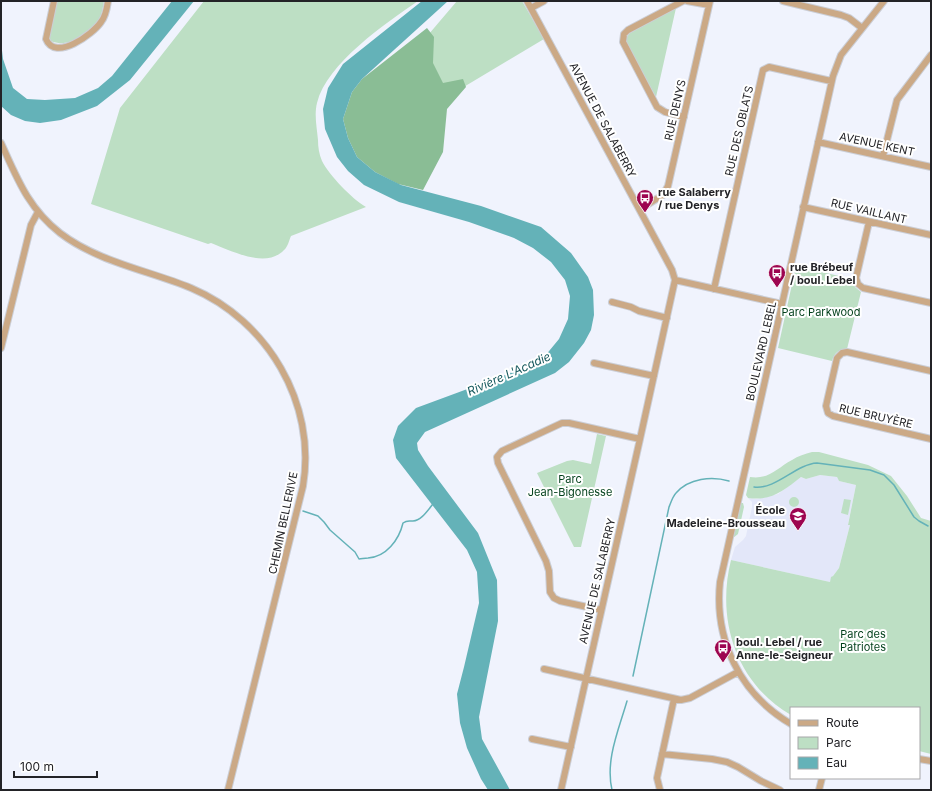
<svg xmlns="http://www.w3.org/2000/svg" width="932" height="791" font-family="Inter,sans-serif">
<rect width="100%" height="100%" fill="#f0f3fd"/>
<path fill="#e3e7f9" d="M820,475L837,477L839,481L856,485L848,524L850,525L839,568L832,577L830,582L731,560L735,547L743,540L746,536L752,507V502L748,498L757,499L778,494L801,477L806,479Z"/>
<path fill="#bddfc4" d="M57,1H104C103,7 102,14 99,19C90,33 68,49 51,41L49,37Z
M204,1H418C385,24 327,63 317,103C314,115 317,128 318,140C318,147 319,154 322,161C329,175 352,199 366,207L291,236C289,240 288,247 284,250C266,269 232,251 211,243L208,244L91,204L120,108Z
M457,1H522L544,39L447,97L417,48Z
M676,8L656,97L627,45L626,38L630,33Z
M796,266L852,279L855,287L861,292L847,349C839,349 834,353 832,361L778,348Z
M597,434L606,436L581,547H574L537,473L567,461L573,460L591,464Z
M812,452H819L868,465L891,476L907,496L921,518L931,521V754L919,751V708H791V715C736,683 716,620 731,560L830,582L831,577L833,576L839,568L850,525H848L856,485L839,481L837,477L820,475L806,479L801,477C783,491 772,501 748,498L746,495L750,477C769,480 777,468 792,460C798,456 805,454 812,452Z
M789 502a5 5 0 1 1 10 0a5 5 0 1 1-10 0Z
M844,499L851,500L848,515L841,513Z
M740,503H743L744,507L738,534L733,538Z"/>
<path fill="#8abd95" d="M427,28L434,37L433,63L443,83L463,79L466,87L447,109L443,152L423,190L398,184L375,172L357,157L348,138L343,119L352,92L362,79Z"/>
<path fill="#64b2b8" d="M172,1H194L130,80L97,106L61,120L40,123L25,121L11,115L1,106V42L3,59L13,88L27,99L45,100L75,98L98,88L112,76Z
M422,1H448L362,79L352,92L343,119L348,138L357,157L375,172L401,185L481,206L541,227L571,253L588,277L593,290L594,315L591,330L584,343L569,362L555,373L425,432L417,443L418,450L428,466L478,533L497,580L498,621L479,717L482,739L510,790H488L481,779L467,748L460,723L457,694L464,667L479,603L477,572L467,550L396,458L393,440L398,426L416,408L540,362L559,339L568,319L570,296L565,280L551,262L533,248L514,238L469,222L399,202L364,185L348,171L337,157L325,129L323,109L328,88L343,64Z"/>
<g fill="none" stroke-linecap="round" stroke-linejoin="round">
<path stroke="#64b2b8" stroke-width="1.5" d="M754,487C776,490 796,464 817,463L870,470L884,475L894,485L914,517L919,521L928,526
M303,511L318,516L324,522L330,530L355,552L359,559C362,559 364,558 368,558C386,557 399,540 403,523C407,520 408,521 413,521C421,521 428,510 433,504
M633,676L669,507C671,502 673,496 676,493C689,478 712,476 729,481
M612,790C605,760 619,729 627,701"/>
<defs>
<path id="minor" d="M54,1L46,39C55,62 93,34 101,22C106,16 107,8 108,1
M527,1L672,270L675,280L640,439L561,790
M683,1L628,30L624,34L623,42L657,107L665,112L684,117
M687,1L709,5
M783,1L841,15L849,18L862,28
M531,8L544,1
M818,142L931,167
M1,143C17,178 28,208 60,233C98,262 147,270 191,288C267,320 317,403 303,486L228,790
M883,156L897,100L931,55
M803,207L931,235
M640,209L663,195L668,186L710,1
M869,222L856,278L858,284L863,288L931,303
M675,280L782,304
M714,289L763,70L769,67L831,81
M612,302L631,307L639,311L667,318
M1,348L31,225L38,212
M594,363L654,376
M931,371L847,352L842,353L837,358L826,406L828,413L833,416L931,439
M601,610L560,601L554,598L550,592L549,571L546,561L498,463L497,457L502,451L562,423H569L640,439
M544,669L681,700L690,698L738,672
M791,724C740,694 714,640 720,582L833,76L841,55L884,1
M532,739L571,747
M662,754L712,759L727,762L738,767L761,781L780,790
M919,759L931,761
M660,790L657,778L674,699
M819,790L822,778"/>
</defs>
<use href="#minor" stroke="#cbced6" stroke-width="8"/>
<use href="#minor" stroke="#cba986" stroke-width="6"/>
</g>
<defs>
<symbol id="bus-pin" viewBox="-11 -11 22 30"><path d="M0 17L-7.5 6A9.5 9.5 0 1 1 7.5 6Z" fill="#9d0550" stroke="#fff"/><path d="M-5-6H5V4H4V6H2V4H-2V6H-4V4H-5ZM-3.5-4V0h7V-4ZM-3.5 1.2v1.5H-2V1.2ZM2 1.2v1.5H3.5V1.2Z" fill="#fff"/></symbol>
<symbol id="school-pin" viewBox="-11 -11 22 30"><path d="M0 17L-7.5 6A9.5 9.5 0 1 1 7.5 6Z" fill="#9d0550" stroke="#fff"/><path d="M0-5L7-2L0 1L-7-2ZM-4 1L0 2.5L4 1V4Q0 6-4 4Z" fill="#fff"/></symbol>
</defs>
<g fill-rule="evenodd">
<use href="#bus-pin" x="635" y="188" width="20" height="27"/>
<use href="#bus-pin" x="767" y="263" width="20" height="27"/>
<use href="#school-pin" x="788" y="506" width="20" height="27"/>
<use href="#bus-pin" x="713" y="638" width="20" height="27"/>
</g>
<g text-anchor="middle" stroke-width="4" stroke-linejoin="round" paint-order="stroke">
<g font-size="11" fill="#232327" stroke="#fff">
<text transform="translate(675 110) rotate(-77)" y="4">RUE DENYS</text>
<text transform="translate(603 120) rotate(62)" y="4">AVENUE DE SALABERRY</text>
<text transform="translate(739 131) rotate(-77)" y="4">RUE DES OBLATS</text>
<text transform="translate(877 144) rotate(12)" y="4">AVENUE KENT</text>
<text transform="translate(869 211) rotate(13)" y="4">RUE VAILLANT</text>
<text transform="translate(761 351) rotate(-77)" y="4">BOULEVARD LEBEL</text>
<text transform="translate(876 416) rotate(13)" y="4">RUE BRUYÈRE</text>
<text transform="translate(283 523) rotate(-78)" y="4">CHEMIN BELLERIVE</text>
<text transform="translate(597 581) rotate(-77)" y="4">AVENUE DE SALABERRY</text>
</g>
<g font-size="11" font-weight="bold" fill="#232327" stroke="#fff" text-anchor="start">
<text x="658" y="196">rue Salaberry<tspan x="658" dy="13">/ rue Denys</tspan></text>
<text x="790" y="271">rue Brébeuf<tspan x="790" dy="13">/ boul. Lebel</tspan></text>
<text x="785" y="514" text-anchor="end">École<tspan x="785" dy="13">Madeleine-Brousseau</tspan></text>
<text x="736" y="646">boul. Lebel / rue<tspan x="736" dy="13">Anne-le-Seigneur</tspan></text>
</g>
<g font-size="11" fill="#013f1a" stroke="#fff">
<text x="821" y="316">Parc Parkwood</text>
<text x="570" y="483">Parc<tspan x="570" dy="13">Jean-Bigonesse</tspan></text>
<text x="863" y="638">Parc des<tspan x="863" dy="13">Patriotes</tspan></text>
</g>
<g font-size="12" font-style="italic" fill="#16595e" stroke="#fff">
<text transform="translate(509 374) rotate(-24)" y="4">Rivière L'Acadie</text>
</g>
</g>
<rect width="932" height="791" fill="none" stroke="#232327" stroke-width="4"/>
<rect x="790" y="707" width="130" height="72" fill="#ffffff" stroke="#a7a7a9"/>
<rect x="798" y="720" width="20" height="6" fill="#cba986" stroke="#a7a7a9"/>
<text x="826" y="727" font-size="12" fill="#232327">Route</text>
<rect x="798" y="737" width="20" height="12" fill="#bddfc4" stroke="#a7a7a9"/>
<text x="826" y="747" font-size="12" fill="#232327">Parc</text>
<rect x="798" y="757" width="20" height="12" fill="#64b2b8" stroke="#a7a7a9"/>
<text x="826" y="767" font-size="12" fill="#232327">Eau</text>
<path d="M14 771v6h83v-6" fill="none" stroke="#232327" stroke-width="2"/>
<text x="20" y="771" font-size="12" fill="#232327" stroke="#ffffff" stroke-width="3" paint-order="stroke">100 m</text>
</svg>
